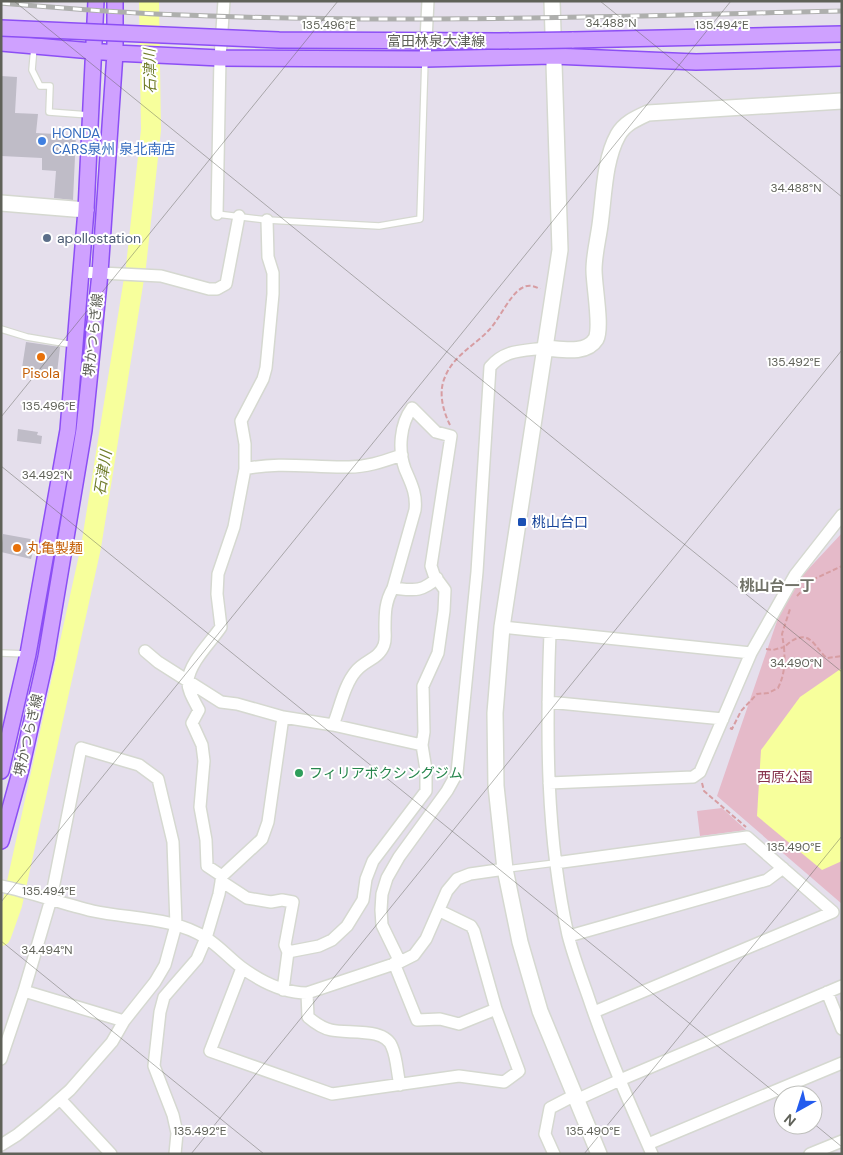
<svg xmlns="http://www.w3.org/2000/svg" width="843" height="1155" font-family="'DM Sans','Noto Sans JP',sans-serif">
<rect width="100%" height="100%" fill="#e5dfec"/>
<path fill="#e5bac9" d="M842,533V904L717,796L787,592Z
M722,808L746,830L700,836L697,811Z"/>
<path fill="#f7ff9c" d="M842,668V861L822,870L757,816L761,750L800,697Z"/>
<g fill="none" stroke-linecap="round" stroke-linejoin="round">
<path stroke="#f7ff9c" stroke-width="20" d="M1,936L12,905L91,547L136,266L151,130L149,1"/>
</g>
<path fill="#bfbcc7" d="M1,76L17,77L15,113L38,114L36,133L76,135L73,200L54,198L56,171L42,170V158L1,156Z
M26,342L60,347L57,373L22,368Z
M18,429L38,432L37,435L42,436L41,444L17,441Z
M3,534L36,540L31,559L1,552Z"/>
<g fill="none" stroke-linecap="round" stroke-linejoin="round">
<defs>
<path id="service" d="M34,47L32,70L40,86H50L49,112L89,115
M217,214L267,220L379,226L420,219L425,59
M1,329L27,337L74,345
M1,653L27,654
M507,869L555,863"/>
<path id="minor" d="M425,59L428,1
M217,214L220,58L224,1
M81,272L161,276L209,289H217L226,284L239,216
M245,469C279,461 314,468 349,467C368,467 384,461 402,455
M393,588C413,590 421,593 437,578
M502,627L751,653
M550,633C546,734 546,835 568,935C573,955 581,976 588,996C606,1050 629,1102 652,1154
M145,651L158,662L221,702L237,704L283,717
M548,702L723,719
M549,783L693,777L700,772L751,653L795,575L842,515
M555,863L747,837L833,912L594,1012
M222,876L207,866L206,840L200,807L204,761L202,745L192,723L199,710C195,702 187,690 188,681C189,663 211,642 221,627L217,594L218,574L234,527L245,469V444L241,421L263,379L266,368L273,294V273L268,257L267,220
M221,881L247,898L271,902L282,900L293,902L285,945L288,952
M1,886C32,892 62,904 93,911C130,919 174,917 206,938C219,946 229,958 241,967C260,981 284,993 307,993L400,962L414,955L426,939L447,891L457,879L470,874L505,869
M569,936L767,880L783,868
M400,962L382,925L381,910L382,894L387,878L399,857L447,791L457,773L477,572L490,367C505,349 524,351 545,348
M394,963L417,1020L440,1019L459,1024L496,1009
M242,968L210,1051L332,1094L459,1076L504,1082L519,1071L496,1009L474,931L471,926L440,911
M283,990L288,952L319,946L332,940L347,926L363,900L366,879L373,861L426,791V770L422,745L424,732L423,686L438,653L444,611L445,590L434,575L431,566L451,436L436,432L412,408C400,424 398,450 405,469C411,483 417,494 415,510L393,588C385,602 385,613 385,629C385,635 386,640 384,645C379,659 365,660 356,671C344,685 340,708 333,725
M24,991L124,1021
M827,992L842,1029
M307,993L308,1017C315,1023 322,1028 331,1030C348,1034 385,1027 392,1047C397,1058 397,1073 400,1085
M1,1059L24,991L51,899L81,748L139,765L158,779L173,842L176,925L165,965L155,982L124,1021L112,1042L70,1090L44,1113L17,1135L1,1145
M60,1099L111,1154
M576,1100L620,1080L842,986
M648,1144L842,1063
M175,1154L177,1133L173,1115L154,1066L160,1012L164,997L197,959L206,938L219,894L222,876L262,839L268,822L283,717L333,725L422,745
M554,1154L545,1134L550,1108L575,1095
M810,1154L842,1141"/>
<path id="tertiary" d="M552,1L560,250L502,627L495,713L496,786L505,869L520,942L540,1011L599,1154
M1,203L86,210
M545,348C561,349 586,355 596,339C602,327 594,286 594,270C594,255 598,240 600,225C604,197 604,160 618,135C625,123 637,118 648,113L842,101"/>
<path id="primary" d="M572,40L842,34
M1,43L115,53L220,58L425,59L553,56L696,62L842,58
M1,771L28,654L68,430L86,210L96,1
M1,841L21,769L46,657L84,430L100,273L115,53V1"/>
</defs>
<use href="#service" stroke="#d5d8d0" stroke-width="8"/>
<use href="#minor" stroke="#d5d8d0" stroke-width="14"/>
<use href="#tertiary" stroke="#d5d8d0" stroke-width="18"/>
<use href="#primary" stroke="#8c4ff5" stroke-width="18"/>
<path stroke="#d79da2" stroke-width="2" stroke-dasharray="5 2.5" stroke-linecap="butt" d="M450,425C443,411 438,392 445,377C453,356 475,345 489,330C499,320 510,294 522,288C528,284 535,286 540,289
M797,596L812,580L842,566
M766,649L773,650L784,647L782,634L790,609
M730,728L732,729L741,711L757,694L768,693L778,688C785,674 785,662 784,647C788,644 793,639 798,638C812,633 818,652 827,658L842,656
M702,783L704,791L746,827"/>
<use href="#service" stroke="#fff" stroke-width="5.5"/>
<use href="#minor" stroke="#fff" stroke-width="11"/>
<use href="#tertiary" stroke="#fff" stroke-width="15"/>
<use href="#primary" stroke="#cfa1ff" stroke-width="15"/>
<defs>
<path id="rail" d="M1,3C62,8 122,13 183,15C402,24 622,16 842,11"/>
</defs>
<use href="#rail" stroke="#aeafad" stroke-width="5"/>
<use href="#rail" stroke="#fff" stroke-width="3" stroke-dasharray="9" stroke-linecap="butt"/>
<defs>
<path id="primary-bridge" d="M1,28L279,40L499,41L572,40"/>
</defs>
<use href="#primary-bridge" stroke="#8c4ff5" stroke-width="18" stroke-linecap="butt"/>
<use href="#primary-bridge" stroke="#cfa1ff" stroke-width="15"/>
</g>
<path fill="none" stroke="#5f6158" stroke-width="1" stroke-opacity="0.45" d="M14,1L842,672M600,1L842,197M1,417L338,1M1,466L783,1099M1,902L731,1M1,941L264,1154M813,1123L842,1147M191,1154L842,350M584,1154L842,836"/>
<circle fill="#3f7fe0" stroke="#fff" stroke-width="2" cx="42" cy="141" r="5"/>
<circle fill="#5c6f8a" stroke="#fff" stroke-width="2" cx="47" cy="238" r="5"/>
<g fill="#e8710a" stroke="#fff" stroke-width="2">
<circle cx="41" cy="357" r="5"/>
<circle cx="17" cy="548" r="5"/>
</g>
<rect fill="#1a4fb4" stroke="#fff" stroke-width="2" x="517" y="517" width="10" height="10" rx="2.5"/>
<circle fill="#2e9e5b" stroke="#fff" stroke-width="2" cx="299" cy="773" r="5"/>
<g text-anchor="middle" stroke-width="4" stroke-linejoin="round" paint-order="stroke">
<g font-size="14" fill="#5f6158" stroke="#fff">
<text x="436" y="46">富田林泉大津線</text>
<text transform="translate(93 335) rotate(-84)" y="5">堺かつらぎ線</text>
<text transform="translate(28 735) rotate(-77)" y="5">堺かつらぎ線</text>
</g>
<g font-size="14" fill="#366cbe" stroke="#fff" text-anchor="start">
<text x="52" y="138">HONDA<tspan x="52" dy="16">CARS泉州 泉北南店</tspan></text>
</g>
<g font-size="14" fill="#4e5e75" stroke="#fff" text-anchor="start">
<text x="57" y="243">apollostation</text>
</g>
<g font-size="14" fill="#c56008" stroke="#fff">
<text x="41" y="378">Pisola</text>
<text x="27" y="553" text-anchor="start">丸亀製麺</text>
</g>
<g font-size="14" fill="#164399" stroke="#fff" text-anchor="start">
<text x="532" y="527">桃山台口</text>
</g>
<g font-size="14" fill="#27864d" stroke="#fff" text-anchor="start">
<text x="309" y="778">フィリアボクシングジム</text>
</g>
<g font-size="14" fill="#86324c" stroke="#fff">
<text x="785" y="782">西原公園</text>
</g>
<g font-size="15" font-style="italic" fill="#707d2b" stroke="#fff">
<text transform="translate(150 71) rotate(-91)" y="5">石津川</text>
<text transform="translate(103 473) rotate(-81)" y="5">石津川</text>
</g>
<g font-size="15" font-weight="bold" fill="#727369" stroke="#fff">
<text x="777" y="591">桃山台一丁</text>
</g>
</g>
<g font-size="12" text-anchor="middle" fill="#5f6158" stroke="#fff" stroke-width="4" stroke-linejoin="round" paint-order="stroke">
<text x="611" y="27">34.488°N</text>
<text x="329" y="29">135.496°E</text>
<text x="722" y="29">135.494°E</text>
<text x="796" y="192">34.488°N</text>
<text x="794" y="366">135.492°E</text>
<text x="49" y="410">135.496°E</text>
<text x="47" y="479">34.492°N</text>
<text x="796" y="667">34.490°N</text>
<text x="794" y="851">135.490°E</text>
<text x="49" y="895">135.494°E</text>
<text x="47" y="954">34.494°N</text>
<text x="200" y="1135">135.492°E</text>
<text x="593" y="1135">135.490°E</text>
</g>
<rect width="843" height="1155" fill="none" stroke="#5f6158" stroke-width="5"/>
<g transform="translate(798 1110) rotate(219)"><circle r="24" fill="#ffffff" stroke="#bfc0bc"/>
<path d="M0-4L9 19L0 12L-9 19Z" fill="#235bee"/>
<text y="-8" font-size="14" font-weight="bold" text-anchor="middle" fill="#5f6158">N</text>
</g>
</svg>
